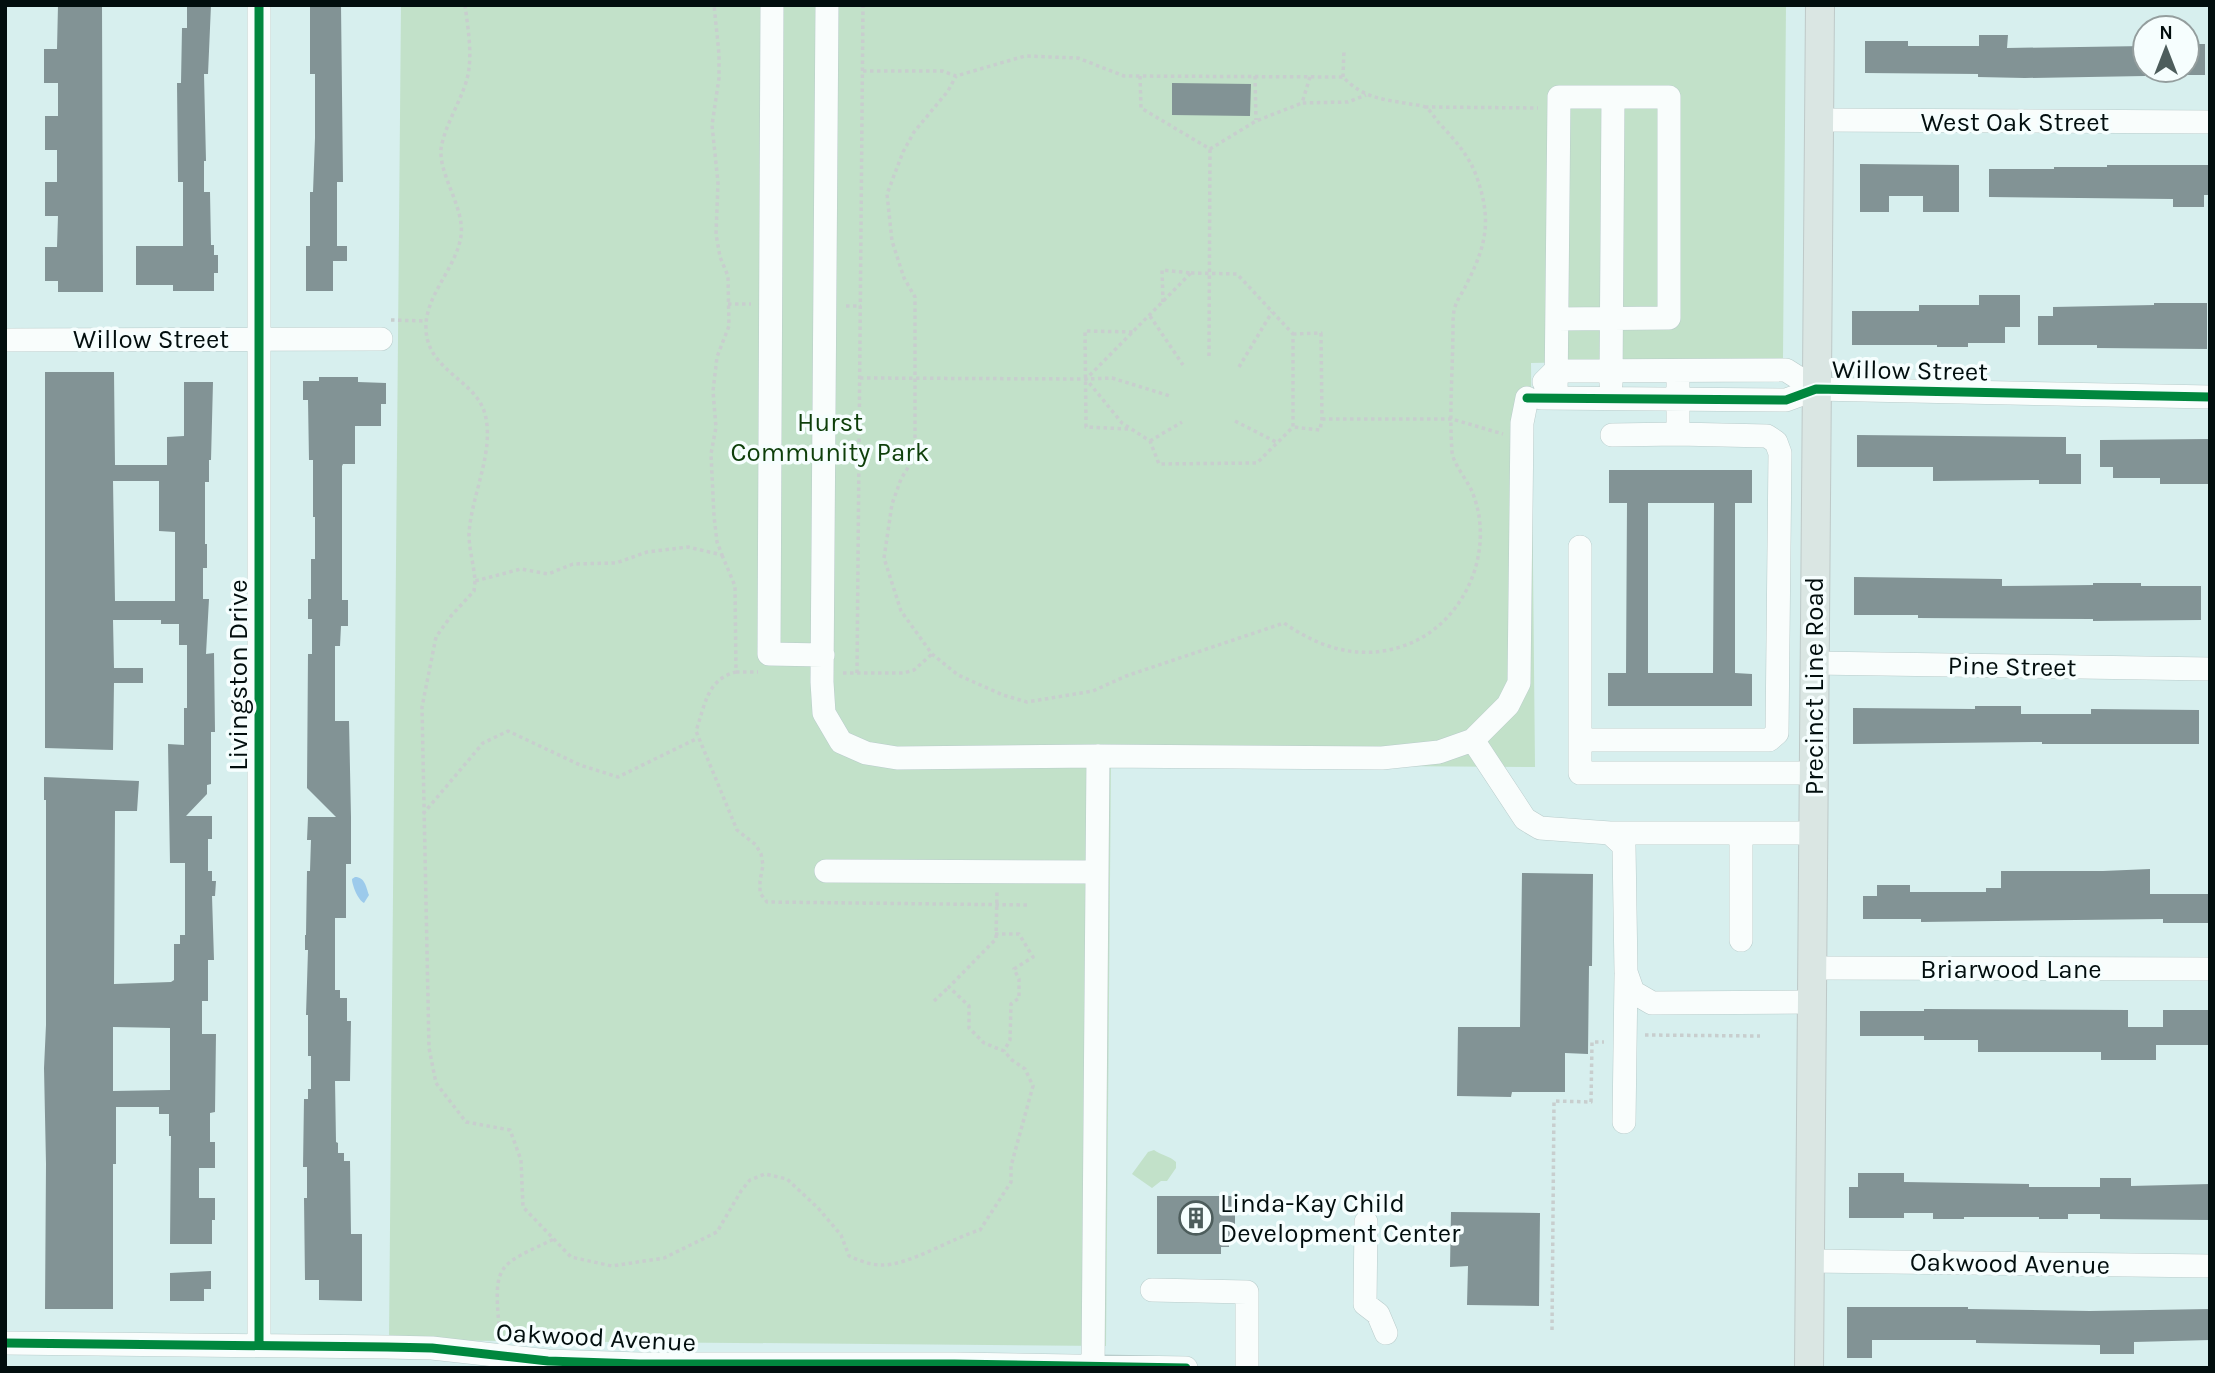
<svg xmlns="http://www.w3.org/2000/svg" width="2215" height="1373" font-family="Karla,sans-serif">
<rect width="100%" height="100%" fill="#d7efee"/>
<path fill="#c2e1c9" d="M401,5H1786L1783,358L1531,363L1535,767L1111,764L1106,1346L389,1340Z
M1154,1150C1161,1155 1170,1156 1176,1162V1168L1167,1181H1161L1152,1188L1132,1174L1148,1152Z"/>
<path fill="#9ccaeb" d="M355,877C365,877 366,887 369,895L364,903C358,900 352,885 352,879Z"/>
<path fill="#829395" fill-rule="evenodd" d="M58,5H102L103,292H58V281H45V247H57L58,216H45V182H57V150H45V116H58V83H44V49H57Z
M187,5H211L208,74H204L206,161H204V192H210L211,245H214V255H218V273H214V291H173V285H136V246H183V182H178L177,83H181L182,28H187Z
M310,5H341L343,182H337V246H347V261H333V291H306V246H310V192H313L315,138V74H310Z
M1979,35H2008L2007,48L2145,46V76L2025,78L1978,77V74L1865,73V41H1908V46H1979Z
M2187,44H2205V75H2187Z
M1172,83L1251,84L1250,116L1172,115Z
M1860,164L1959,165V212H1923V196H1889V212H1860Z
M2107,165H2210V195H2204V207H2173V199L1989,197V169H2054V167H2107Z
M1979,295H2020V327H2005V343H1968V347H1937V345H1852V311H1919V305H1979Z
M2154,303H2207V349L2097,348V345H2038V316H2053V307L2154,305Z
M45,372H114L115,465H167V437L184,436V382H213L211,460H209V482H205V544H207V568H203V599H209L206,654L214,653L215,732H211V784L207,785V794L186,816H212V839H208V871H212V881H216L215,896H212L214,960H208V1001H202V1034H216L215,1112L210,1113V1142H215V1168H199V1198H215V1220H212V1244H170L171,1136H169V1114H159V1107H116V1164H113V1309H45L46,1164L44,1068L46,1025V800H44V777L139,781L137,811H115L114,984L171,982L174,980V944H180V935H185V863H170L168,744L184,745V708H187V645H179V624H161V620H113L114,668H143V683H114L113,750L45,748ZM113,481H159V531L175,532V601H115ZM113,1027L170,1028V1090L113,1091Z
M319,377H358V382L386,383V404H381V426H355V464H343L342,466V600H348V626H341L340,646H335V721H349L351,817V864H346V918H335V990H340V998H347V1021H351L350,1081H335L336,1142L338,1143V1153H344V1161H350L351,1234H362V1301L319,1300V1280H305L304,1198H307V1167H303L304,1099H308V1089H311V1056H308V1015H306L308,950H305V935H306L307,871H310L311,840H307L308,817H336L307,788L308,654H312V619H308V599H311V559H315V517H313V460H309L308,400H303V381H319Z
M1857,435L2066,437V454H2081V484H2039V480L1933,481V467H1857Z
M2209,439V484H2160V478H2113V467H2100V440Z
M1609,470H1752V503H1735V673L1752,674V706H1608V673H1626L1627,503H1609ZM1648,503H1714L1713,673H1648Z
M1854,577L2002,579V586L2093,585V583H2141V586H2201V620L2093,621V619L1918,618V615H1854Z
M1975,706H2021V714H2091V709L2199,710V744H2042V742L1853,744V708L1975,709Z
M2150,869V894H2210V923H2163V919L1921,922V919H1863V896H1877V885H1910V892H1986V888H2001V871H2103Z
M1522,873L1593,874L1592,966H1589L1588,1054L1565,1053V1092H1512L1511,1097L1457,1096L1458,1027H1520Z
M1924,1009L2128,1010V1027H2163V1010H2210V1045H2156V1060H2101V1052H1978V1040H1924V1036H1860V1011H1924Z
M1858,1173H1904V1182L2029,1184V1187H2100V1178H2131V1186L2210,1184V1220L2100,1219V1214H2068V1219H2039V1217H1964V1219H1933V1213H1904V1218H1849V1187H1858Z
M1157,1196H1235V1240H1229V1247H1221V1254H1157Z
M1451,1212L1540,1213L1539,1306L1467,1305L1468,1266L1450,1267Z
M211,1271V1289H204V1301H170V1273Z
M1847,1307H1968V1309L2090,1311L2210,1309V1340L2134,1342V1354H2100V1345L1976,1343V1340H1872V1358H1847Z"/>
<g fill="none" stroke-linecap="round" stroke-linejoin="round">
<defs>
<path id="minor" d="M772,5L769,654L823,655
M827,5L822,682L824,713L841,742L866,753L897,758L1098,756L1382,758L1439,752L1473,740L1508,705L1519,683L1522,423L1527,398
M1820,120L2210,122
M5,340L381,339
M1544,382L1555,371L1786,370L1816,389
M1611,384L1613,97
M1556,397L1559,97H1669V318L1557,319
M1541,398L1786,400L1816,389L2210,397
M1612,435L1678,434V384
M1580,547V773H1813
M1814,663L2210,669
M1473,740L1525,819L1540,828L1610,833L1624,846L1626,972L1633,992L1652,1003L1811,1002
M1580,740H1769L1777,733L1780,453L1776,442L1767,436L1678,434
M1610,833H1741V940
M1741,833H1813
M826,871L1097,872
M1812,968L2210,969
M1624,1122L1626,976
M1366,1222L1365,1304L1378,1314L1386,1333
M1810,1261L2210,1266
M1152,1290L1247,1292V1368
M5,1343L387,1347L432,1348L548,1361L639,1364H954L1186,1368
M259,1345V5
M1093,1367L1098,756"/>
<path id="major" d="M1809,1368L1820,5"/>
</defs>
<use href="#minor" stroke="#b9cccb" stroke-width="24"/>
<use href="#major" stroke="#bec9c8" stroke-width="30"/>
<path stroke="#c8cece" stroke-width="3.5" stroke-dasharray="3.5 3.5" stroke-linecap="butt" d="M465,5C468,29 473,56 467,79C461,101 444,127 441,149C439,176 465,208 461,236C456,269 424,296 426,330C428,371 476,380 485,414C495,451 471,496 469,534C469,550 474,565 475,581L521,569L548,574L573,564L616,563L647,552L688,547L722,555L717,542L714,516L711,454L716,427L713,391L717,357L729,326L728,276L720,257L716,234L718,183L712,125L719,78V54L714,5
M863,71H942L956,76L1025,56L1078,58L1124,76L1343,77C1363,98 1382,99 1410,104C1414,105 1422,105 1425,107C1431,110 1435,119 1439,123C1454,139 1468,154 1476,175C1491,216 1488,242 1468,281C1459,301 1453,301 1453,325C1453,366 1449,411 1452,452C1453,464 1469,482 1473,494C1496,553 1463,626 1403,646C1360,661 1320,648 1284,623L1126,676L1093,691L1027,702L1003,695L958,675L932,654L901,611L884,558L892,504L901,479L915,456V297L904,278L892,241L887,194L903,152L914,132L948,91L956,76
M1140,76L1141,108L1210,149L1256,121L1302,103
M1255,76L1256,120
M1310,77L1302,103L1348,102L1366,95
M1343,77L1344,50
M1425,107L1538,108
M1191,273L1237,274L1293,334V427L1257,463L1159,464L1150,441L1122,423L1086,379Z
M1163,302L1162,270L1191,273
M728,304H751
M846,306H861
M1150,316L1183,365
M391,320L425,321
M1293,334L1321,333L1322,419L1320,430L1293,427
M1209,356L1210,149
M1239,367L1272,312
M860,378L1086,379L1112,378L1170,396
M1322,419H1452L1503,434
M1235,421L1278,443
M1128,429L1086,427L1085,331L1134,332
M1150,441L1182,422
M722,555L735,586L736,672C707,679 705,705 696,731L737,830L756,845L761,854L763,865L760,881V893L767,902L1029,905
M475,581L474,591L451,616L436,637L422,707L429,1048L436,1083L466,1122L510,1130L521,1160L523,1207L571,1257L612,1266L664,1258L717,1232L741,1191L750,1180L765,1174L787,1179L818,1208L841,1235L849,1256C858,1260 870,1265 881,1265C908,1266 952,1238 980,1230L1011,1182V1166L1033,1086L1025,1069L1012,1060L1004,1051L984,1043L969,1028V1006L949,987L996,939L997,890
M736,672H758
M843,673H904L914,670L932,654
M857,673L863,5
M423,814L483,743L508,731L580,765L618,777L698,738
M995,934H1019L1033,957L1014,969L1019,979V998L1011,1004L1010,1040L1004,1051
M934,1001L949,987
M1645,1035L1760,1036
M499,1325C493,1262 500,1265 554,1239
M1552,1330L1554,1101L1591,1102L1592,1042H1604"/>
<use href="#minor" stroke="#f9fdfc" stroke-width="23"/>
<use href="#major" stroke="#dae6e3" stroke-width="28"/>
<defs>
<path id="cycleway" d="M1527,398L1786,400L1816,389L2210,397
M5,1343L387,1347L432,1348L548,1361L639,1364H954L1186,1368
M259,1345V5"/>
</defs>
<use href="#cycleway" stroke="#f6fefe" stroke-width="13"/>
<use href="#cycleway" stroke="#00873e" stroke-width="9"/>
</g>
<defs>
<symbol id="building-ring" viewBox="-11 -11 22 22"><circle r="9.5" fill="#f6fefe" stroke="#4d5d5c" stroke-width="1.5"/><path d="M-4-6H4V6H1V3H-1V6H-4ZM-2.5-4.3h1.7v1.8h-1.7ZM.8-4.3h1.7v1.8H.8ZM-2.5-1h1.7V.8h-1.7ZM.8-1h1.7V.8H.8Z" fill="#4d5d5c"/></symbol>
</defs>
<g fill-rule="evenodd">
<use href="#building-ring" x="1177" y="1199" width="38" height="38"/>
</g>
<g text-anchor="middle" stroke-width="7" stroke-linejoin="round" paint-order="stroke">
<g font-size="26" fill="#020e0e" stroke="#f6fefe">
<text x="2015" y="131">West Oak Street</text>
<text x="151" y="348">Willow Street</text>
<text transform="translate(1910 370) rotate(1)" y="9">Willow Street</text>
<text transform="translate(2012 666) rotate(1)" y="9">Pine Street</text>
<text transform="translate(238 675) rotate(-90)" y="9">Livingston Drive</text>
<text transform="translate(1814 686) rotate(-90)" y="9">Precinct Line Road</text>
<text x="2011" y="978">Briarwood Lane</text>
<text transform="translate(2010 1263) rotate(1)" y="9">Oakwood Avenue</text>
<text transform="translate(596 1337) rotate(3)" y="9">Oakwood Avenue</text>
</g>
<g font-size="26" fill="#0e3f0a" stroke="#f6fefe">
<text x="830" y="431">Hurst<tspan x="830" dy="30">Community Park</tspan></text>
</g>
<g font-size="26" fill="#020e0e" stroke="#f6fefe" text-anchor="start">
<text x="1220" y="1212">Linda-Kay Child<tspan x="1220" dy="30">Development Center</tspan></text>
</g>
</g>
<rect width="2215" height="1373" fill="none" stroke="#020e0e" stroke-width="14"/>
<g transform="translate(2166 49)"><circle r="33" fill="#f6fefe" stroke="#949e9e" stroke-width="2"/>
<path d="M0-5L12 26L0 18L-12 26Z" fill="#4d5d5c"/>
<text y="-10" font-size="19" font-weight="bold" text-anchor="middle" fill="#020e0e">N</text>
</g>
</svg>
